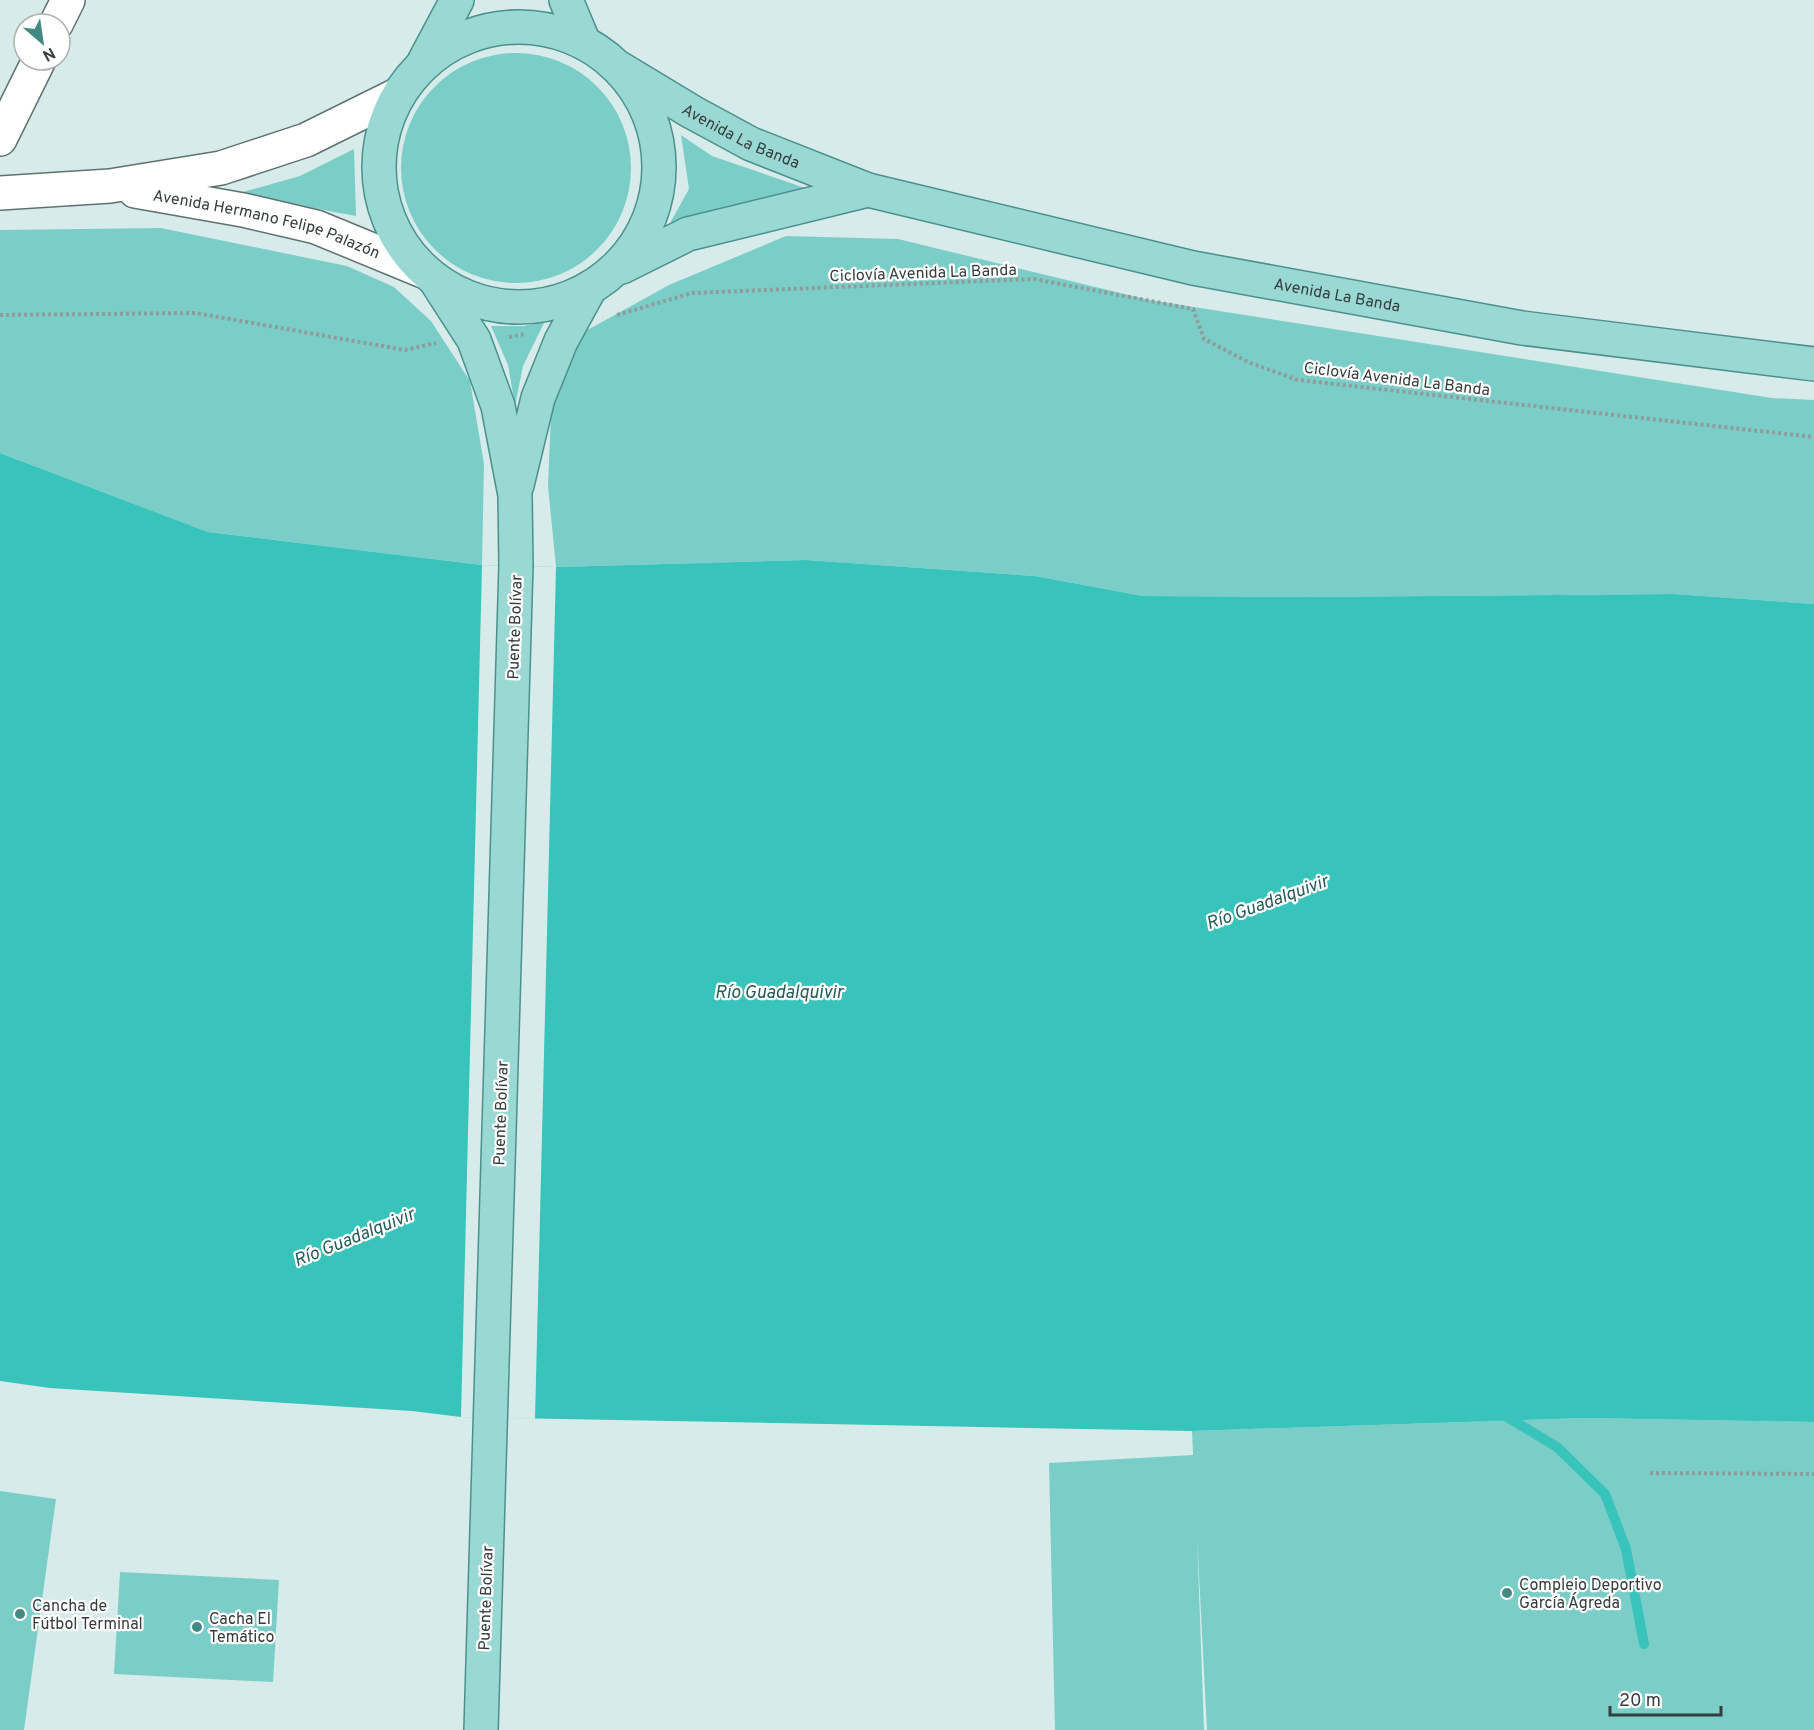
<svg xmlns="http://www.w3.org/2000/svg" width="1814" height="1730" font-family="Overpass,sans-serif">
<rect width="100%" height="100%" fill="#d7ecea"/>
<path fill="#7bcec7" d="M401 168a115 115 0 1 1 230 0a115 115 0 1 1-230 0Z
M681,135L712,156L814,191L665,232L689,189Z
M354,149L356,216L296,205L211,201L300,176Z
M161,228L347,266L394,287L431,321L470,381L484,464L482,565L208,532L0,453V230Z
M786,236L898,239L1149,300L1772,398L1814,400V604L1674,594L1308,597L1143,596L1035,576L806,560L556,567L548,486L552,390L582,333L669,285Z
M545,321L523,366L515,406L508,365L491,326H524Z
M1586,1418L1814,1422V1730H1207L1197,1536L1204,1730H1055L1049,1463L1193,1455L1192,1431Z
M0,1491L56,1499L24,1730H0Z
M120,1572L279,1580L273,1682L114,1674Z"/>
<path fill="#38c4bb" d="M0,453L208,532L482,565L556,567L806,560L1035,576L1143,596L1308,597L1674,594L1814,604V1422L1585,1418L1192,1431L461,1417L412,1411L50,1388L0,1381Z"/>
<path fill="#d7ecea" d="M482,565L556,567L535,1419L461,1417Z"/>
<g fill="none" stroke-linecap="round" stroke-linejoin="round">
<path stroke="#38c4bb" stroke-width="10" d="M1502,1414L1557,1447L1605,1494L1626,1549L1644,1644"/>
<defs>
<g id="minor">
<path d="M56,24L68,0"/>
<path d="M0,139L39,60"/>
<path id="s1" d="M135,191L243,210L316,227L423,271"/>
<path d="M0,193L110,186L221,168L306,140L399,94"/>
</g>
<g id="major">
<path d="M566,0L584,43"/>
<circle cx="519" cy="167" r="140"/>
<path d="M424,62L457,0"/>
<path id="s2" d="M619,68L692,112L751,144L868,190L1193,268L1522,328L1814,364"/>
<path d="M622,267L688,234L868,190"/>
<path d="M436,281L474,340L498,406L515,495L516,565L481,1730"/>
<path d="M517,485L538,398L561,341L590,288"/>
</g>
</defs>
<use href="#minor" stroke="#5f7270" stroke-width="36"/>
<use href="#major" stroke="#4b918b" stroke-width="36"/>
<path stroke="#8e9d9c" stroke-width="4" stroke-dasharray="3 3" stroke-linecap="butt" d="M0,315L196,313L405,350L436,343
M617,315L692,293L1034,279L1193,309L1204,339L1250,363L1298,380L1814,437
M509,337L525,334
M1650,1473L1814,1474"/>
<use href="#minor" stroke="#fff" stroke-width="33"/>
<use href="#major" stroke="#9ad8d3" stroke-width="33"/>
</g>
<g fill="#428984" stroke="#fff" stroke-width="2">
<circle cx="1507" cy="1593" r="6"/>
<circle cx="20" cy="1614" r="6"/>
<circle cx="197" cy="1627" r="6"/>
</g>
<g text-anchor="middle" stroke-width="4.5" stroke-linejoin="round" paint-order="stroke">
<g font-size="16" fill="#353d3c" stroke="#fff">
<text dy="6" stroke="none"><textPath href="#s2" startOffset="140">Avenida La Banda</textPath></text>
<text dy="6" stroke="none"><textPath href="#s1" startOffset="136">Avenida Hermano Felipe Palazón</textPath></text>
<text transform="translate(923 272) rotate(-2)" y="6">Ciclovía Avenida La Banda</text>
<text dy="6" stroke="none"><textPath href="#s2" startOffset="759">Avenida La Banda</textPath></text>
<text transform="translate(1397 378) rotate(7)" y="6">Ciclovía Avenida La Banda</text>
<text transform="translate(514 627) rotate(-88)" y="6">Puente Bolívar</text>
<text transform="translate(500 1113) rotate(-88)" y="6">Puente Bolívar</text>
<text transform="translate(485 1598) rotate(-88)" y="6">Puente Bolívar</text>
</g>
<g font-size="16" fill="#353d3c" stroke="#fff" text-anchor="start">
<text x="1519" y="1590">Complejo Deportivo<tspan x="1519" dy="18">García Ágreda</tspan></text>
<text x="32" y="1611">Cancha de<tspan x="32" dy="18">Fútbol Terminal</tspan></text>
<text x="209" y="1624">Cacha El<tspan x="209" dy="18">Temático</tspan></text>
</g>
<g font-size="18" font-style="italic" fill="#245c58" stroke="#fff">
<text transform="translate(1267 902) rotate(-20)" y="6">Río Guadalquivir</text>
<text x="779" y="998">Río Guadalquivir</text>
<text transform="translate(354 1237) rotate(-22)" y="6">Río Guadalquivir</text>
</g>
</g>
<g transform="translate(42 42) rotate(151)"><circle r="28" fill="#ffffff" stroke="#aeb1b1" stroke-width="1.5"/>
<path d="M0-4.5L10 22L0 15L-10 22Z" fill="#428984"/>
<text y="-9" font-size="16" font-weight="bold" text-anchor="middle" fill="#353d3c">N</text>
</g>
<path d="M1610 1706v9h111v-9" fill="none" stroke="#353d3c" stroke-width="3"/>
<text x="1619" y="1706" font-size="18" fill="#353d3c" stroke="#ffffff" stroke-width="4.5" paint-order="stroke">20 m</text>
</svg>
